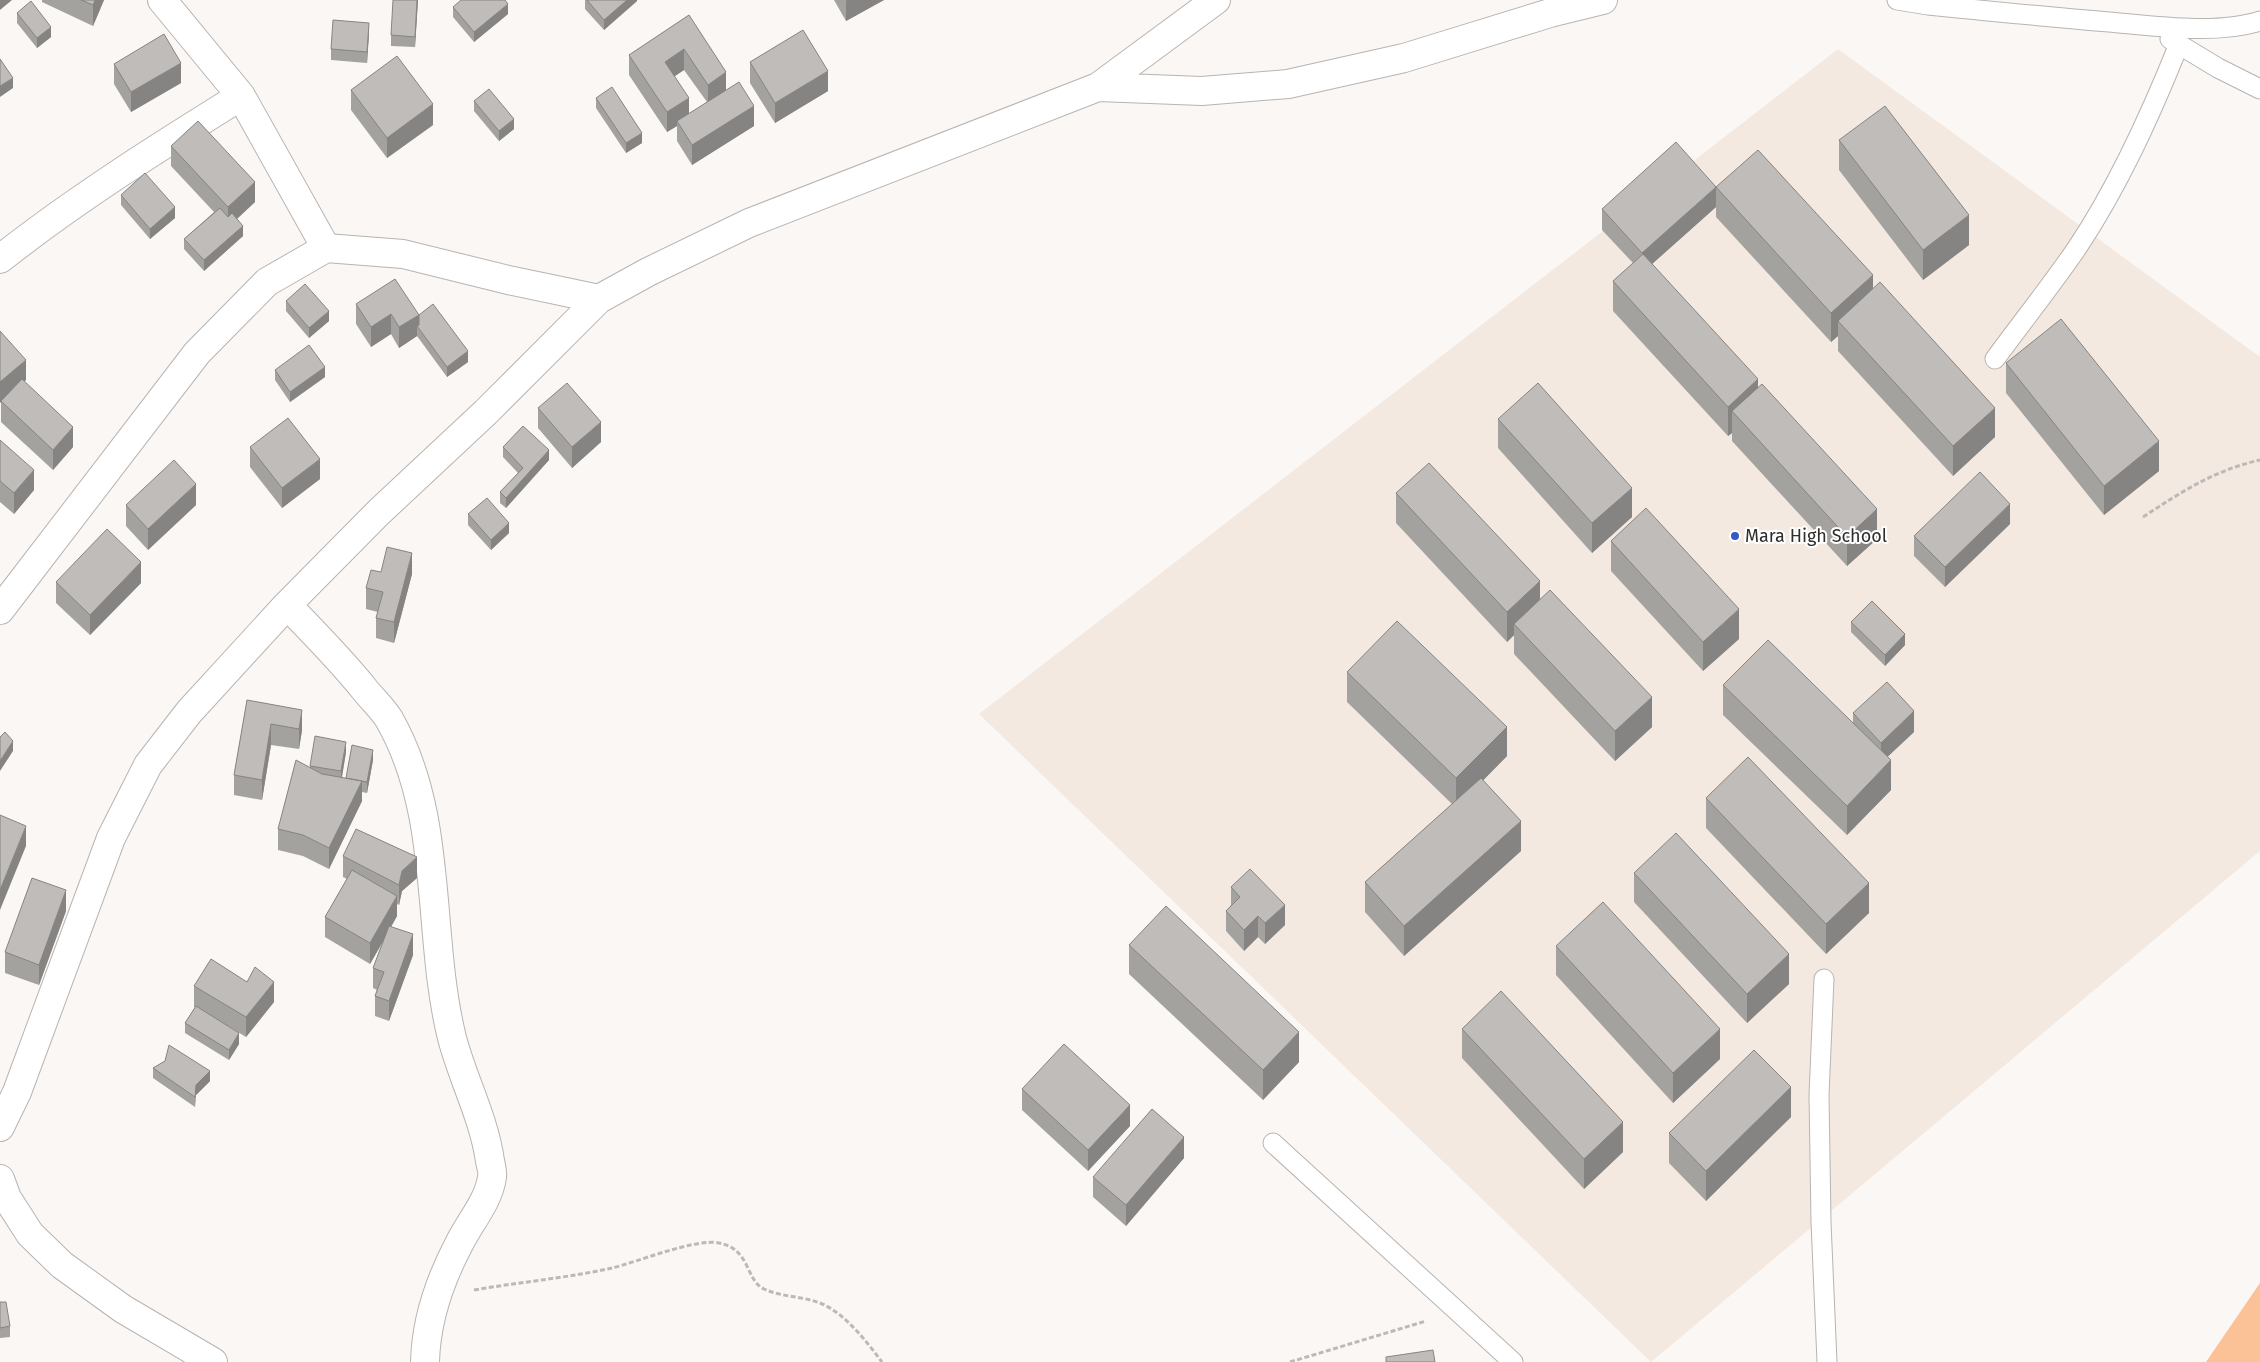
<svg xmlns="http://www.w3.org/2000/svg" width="2260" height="1362" font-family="'Fira Sans',sans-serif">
<rect width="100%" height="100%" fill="#fbf7f4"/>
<path fill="#f4e9e1" d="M1838,49L2260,357V851L1651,1362L979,714Z"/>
<path fill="#fbc197" d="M2260,1283V1362H2206Z"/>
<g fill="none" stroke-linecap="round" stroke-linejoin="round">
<defs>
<path id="lane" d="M1897,0L1928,5C1988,11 2048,17 2109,22C2154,26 2217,35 2260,21
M2170,39L2218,68L2260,89
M1995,359C2022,322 2051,286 2077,248C2119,185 2151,114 2179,44
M1824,979L1819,1095L1821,1222L1827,1362
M1273,1143L1513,1362"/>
<path id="street" d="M162,0L241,96L326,248
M1098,87L1202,91L1288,84L1404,58L1550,13L1603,0
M0,259C76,199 159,147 241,96
M287,605C314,633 341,660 365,690C373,700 383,709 389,719C445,817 426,933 452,1038C463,1080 484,1118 490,1161C491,1166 493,1172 492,1177C489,1201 469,1223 459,1244C440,1280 426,1321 425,1362
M0,610L197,353L267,282L326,248L403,254L508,280L599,299L648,272L749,223L1098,87L1216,0
M0,1127L17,1092L111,838L148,765L189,712L287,605L379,512L486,412L599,299
M0,1179L7,1198L30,1234L62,1265L123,1309L213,1362"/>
</defs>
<use href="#lane" stroke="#b7b4b1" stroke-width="21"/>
<use href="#street" stroke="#b7b4b1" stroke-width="30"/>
<path stroke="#bcb9b7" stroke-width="3" stroke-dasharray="5 2.5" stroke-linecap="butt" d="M2143,517C2181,492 2215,470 2260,460
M474,1290C520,1282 567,1278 612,1268C637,1262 696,1238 719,1243C751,1249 745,1280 764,1289C781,1297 802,1296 820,1303C845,1313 866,1341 882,1362
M1290,1362L1426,1321"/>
<use href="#lane" stroke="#fff" stroke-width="19"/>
<use href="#street" stroke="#fff" stroke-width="28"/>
</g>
<path fill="#a4a29f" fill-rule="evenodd" d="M42,0H104L93,26L42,2Z
M418,0L415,47L391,46V35Z
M585,0H637V1L604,30L585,9Z
M834,0H884L846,21Z
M453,7L508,14L474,42L453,17Z
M17,13L51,37L37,48L17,23Z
M689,15L726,90L754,126L692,165L677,141V126L667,132L629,75V55ZM684,70L707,102L689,114L674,76Z
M369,33L367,63L331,60V49Z
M750,62L828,91L775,123L750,83Z
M114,64L181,83L131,112L114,84Z
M351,90L433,125L387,158L351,110Z
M596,98L642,143L626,153L596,108Z
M474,101L514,129L499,141L474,111Z
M1839,140L1969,245L1923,280L1839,170Z
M171,146L255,202L237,219L243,236L204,271L184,249V239L214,212L171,166Z
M1716,187L1873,289L1995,437L1953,476L1838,351V336L1831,342L1716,217Z
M121,195L175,218L150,239L121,205Z
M1716,207L1652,264L1758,387L1877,539L1847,566L1732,441V433L1728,436L1613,311V281L1633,263L1602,230V209Z
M286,301L329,321L309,338L286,311Z
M356,304L419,315L468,362L447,377L417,336L399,348L391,334L371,347L356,324Z
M0,331L26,380L24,381L73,447L53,470L1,422V402H0Z
M2006,363L2159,471L2104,515L2006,393Z
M275,370L325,377L290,402L275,380Z
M538,408L601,442L572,468L538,428Z
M1498,419L1632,517L1592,553L1498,448Z
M0,440L34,490L14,514L0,502Z
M250,447L320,479L282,508L250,467Z
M503,447L549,460L506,508L500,503V492L518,473L503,457Z
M1396,493L1540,599L1652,727L1615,761L1514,654V635L1507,642L1396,523Z
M126,505H196L148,550L126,526Z
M468,514L509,533L491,550L468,525Z
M2010,524L1945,587L1914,556V536Z
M1611,541L1739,639L1703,671L1611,571Z
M381,572L412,574L394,643L376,638V618L378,612L366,609V588Z
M56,582L141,583L90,635L56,603Z
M1851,622L1905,645L1885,666L1851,632Z
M1347,672L1507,756L1483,780L1521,851L1404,956L1365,912V882L1452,804L1347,702Z
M1723,685L1853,723V713L1914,732L1887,757L1891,790L1847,835L1723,715Z
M247,700L302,730L299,749L271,745L262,800L234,795V775Z
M346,752L342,778H346L373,760L367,793L362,792V801L329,869L303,856L278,850V829L310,768V766Z
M1706,798L1869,913L1826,954L1706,828Z
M343,856L417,878L402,891L399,905L397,904V916L391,927L413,955L389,1021L375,1016V996L377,990L373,988V968L383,942L370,964L325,937V917L347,879L343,877Z
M1634,873L1789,984L1747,1023L1634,902Z
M1231,887L1285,925L1265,944L1258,937L1244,951L1226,931V911L1231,905Z
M66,911L39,985L5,973V952Z
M1129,945L1299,1062L1263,1100L1129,974Z
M1556,946L1720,1059L1673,1103L1556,975Z
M194,986L274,1002L246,1037L228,1026L239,1044L229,1060L185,1033V1023L195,1007H194Z
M1462,1029L1623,1152L1584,1189L1462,1058Z
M165,1061L210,1081L196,1095L195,1107L153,1078V1068Z
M1022,1089L1130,1126L1088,1171L1022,1110Z
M1791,1117L1706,1201L1669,1163V1133Z
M1184,1158L1126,1226L1093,1197V1177Z
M0,1302L10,1326V1337L0,1338Z"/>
<path fill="#868482" d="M0,0H12L0,10Z
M95,0H104L93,26V5Z
M417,0H418L415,47V37Z
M627,0H637V1L604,30V20Z
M847,0H884L846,21V1Z
M508,4V14L474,42V32Z
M369,23V33L367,63V52Z
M51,27V37L37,48V38Z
M684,49V70L665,83V62Z
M181,63V83L131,112V92Z
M828,71V91L775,123V103Z
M726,72V93L708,105V85Z
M13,78V88L0,97V86Z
M689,98V118L677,121V126L667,132V112Z
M433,104V125L387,158V138Z
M754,106V126L692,165V145Z
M514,119V129L499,141V131Z
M642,133V143L626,153V143Z
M255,182V202L228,227V207Z
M1716,187V207L1642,273V253Z
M175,207V218L150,239V229Z
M1969,215V245L1923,280V250Z
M243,226V236L204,271V260Z
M1873,275V305L1838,321V336L1831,342V313Z
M329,311V321L309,338V328Z
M391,314V334L371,347V327Z
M419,315V328L417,326V336L399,348V327Z
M468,351V362L447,377V367Z
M26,360V380L0,403V382Z
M325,367V377L290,402V392Z
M1758,379V409L1732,411V433L1728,436V407Z
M1995,408V437L1953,476V446Z
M601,422V442L572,468V447Z
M73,427V447L53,470V450Z
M2159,441V471L2104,515V486Z
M549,450V460L506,508V498Z
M320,459V479L282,508V488Z
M34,470V490L14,514V493Z
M196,484V505L148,550V529Z
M1632,488V517L1592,553V523Z
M2010,504V524L1945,587V567Z
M1877,509V539L1847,566V537Z
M509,523V533L491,550V540Z
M412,553V574L394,643V622Z
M141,562V583L90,635V615Z
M1540,581V611L1514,624V635L1507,642V612Z
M1739,609V639L1703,671V642Z
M1905,634V645L1885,666V655Z
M1652,697V727L1615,761V731Z
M302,710V730L299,749V729Z
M1914,711V732L1881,763V743Z
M271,724V745L262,800V780Z
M1507,727V756L1456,808V778Z
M13,741V751L0,771V761Z
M346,742V752L341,781V771Z
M373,750V760L367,793V782Z
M1891,760V790L1847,835V806Z
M362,781V801L329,869V848Z
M1521,821V851L1404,956V926Z
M26,826V846L0,910V890Z
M417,857V878L402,891L399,905V885L402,871Z
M1869,883V913L1826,954V924Z
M66,890V911L39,985V965Z
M397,896V916L370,964V943Z
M1285,905V925L1265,944V923Z
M1258,916V937L1244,951V930Z
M413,934V955L389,1021V1001Z
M1789,954V984L1747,1023V994Z
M274,982V1002L246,1037V1017Z
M1720,1029V1059L1673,1103V1073Z
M1299,1032V1062L1263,1100V1070Z
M239,1033V1044L229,1060V1050Z
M210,1071V1081L196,1095L195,1107L196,1085Z
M1791,1087V1117L1706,1201V1171Z
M1130,1105V1126L1088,1171V1150Z
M1623,1122V1152L1584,1189V1159Z
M1184,1137V1158L1126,1226V1205Z"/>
<path fill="#bfbcb9" stroke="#868482" d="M81,0H95L93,5Z
M393,0H417L415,37L391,35Z
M461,0H505L508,4L474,32L453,7Z
M587,0H627L604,20Z
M31,1L51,27L37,38L17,13Z
M689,15L726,72L708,85L684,49L665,62L689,98L667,112L629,55Z
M333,20L369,23L367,52L331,49Z
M803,30L828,71L775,103L750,62Z
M164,34L181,63L131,92L114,64Z
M397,56L433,104L387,138L351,90Z
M0,59L13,78L0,86Z
M739,82L754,106L692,145L677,121Z
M612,87L642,133L626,143L596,98Z
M489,89L514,119L499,131L474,101Z
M1885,106L1969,215L1923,250L1839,140Z
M198,121L255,182L228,207L171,146Z
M1676,142L1716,187L1642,253L1602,209Z
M1758,150L1873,275L1831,313L1716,187Z
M145,173L175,207L150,229L121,195Z
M220,208L228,217L232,213L243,226L204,260L184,239Z
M1643,254L1758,379L1728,407L1613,281Z
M395,279L419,315L399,327L391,314L371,327L356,304Z
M1880,282L1995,408L1953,446L1838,321Z
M305,284L329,311L309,328L286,301Z
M433,304L468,351L447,367L417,326L419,325V315Z
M2061,319L2159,441L2104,486L2006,363Z
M0,331L26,360L0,382Z
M309,345L325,367L290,392L275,370Z
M22,379L73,427L53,450L1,401Z
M567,383L601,422L572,447L538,408Z
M1538,383L1632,488L1592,523L1498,419Z
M1762,384L1877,509L1847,537L1732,411Z
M288,418L320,459L282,488L250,447Z
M523,426L549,450L506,498L500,492L523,468L503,447Z
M0,440L34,470L14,493L0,481Z
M174,460L196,484L148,529L126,505Z
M1429,463L1540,581L1507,612L1396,493Z
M1980,472L2010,504L1945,567L1914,536Z
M487,498L509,523L491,540L468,514Z
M1646,508L1739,609L1703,642L1611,541Z
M107,529L141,562L90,615L56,582Z
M387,547L412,553L394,622L376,618L383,592L366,588L371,570L381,572Z
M1550,590L1652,697L1615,731L1514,624Z
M1872,601L1905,634L1885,655L1851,622Z
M1397,621L1507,727L1456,778L1347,672Z
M1768,640L1891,760L1847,806L1723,685Z
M1887,682L1914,711L1881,743L1853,713Z
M247,700L302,710L299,729L271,724L262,780L234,775Z
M5,732L13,741L0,761V737Z
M315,736L346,742L341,771L310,766Z
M352,745L373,750L367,782L346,778Z
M1748,757L1869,883L1826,924L1706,798Z
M296,760L322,774L362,781L329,848L303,835L278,829Z
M1481,778L1521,821L1404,926L1365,882Z
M0,815L26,826L0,890Z
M356,829L417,857L402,871L399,885L343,856Z
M1676,833L1789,954L1747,994L1634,873Z
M1250,869L1285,905L1265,923L1258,916L1244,930L1226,911L1240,897L1231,887Z
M352,870L397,896L370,943L325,917Z
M32,878L66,890L39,965L5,952Z
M1603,902L1720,1029L1673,1073L1556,946Z
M1166,906L1299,1032L1263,1070L1129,945Z
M389,926L413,934L389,1001L375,996L384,972L373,968Z
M211,959L247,982L255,967L274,982L246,1017L194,986Z
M1501,991L1623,1122L1584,1159L1462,1029Z
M196,1006L239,1033L229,1050L185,1023Z
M1064,1044L1130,1105L1088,1150L1022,1089Z
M169,1045L210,1071L196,1085L195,1097L153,1068L165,1061Z
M1754,1050L1791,1087L1706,1171L1669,1133Z
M1152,1109L1184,1137L1126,1205L1093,1177Z
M0,1302H6L10,1326L0,1328Z
M1433,1350L1435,1362H1386V1357Z"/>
<circle fill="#3758c9" stroke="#fff" stroke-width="2" cx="1735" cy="536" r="5"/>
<g text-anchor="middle" stroke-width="4" stroke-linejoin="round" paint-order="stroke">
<g font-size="18" fill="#2f2e2d" stroke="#fff" text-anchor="start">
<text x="1745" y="542">Mara High School</text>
</g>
</g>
</svg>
